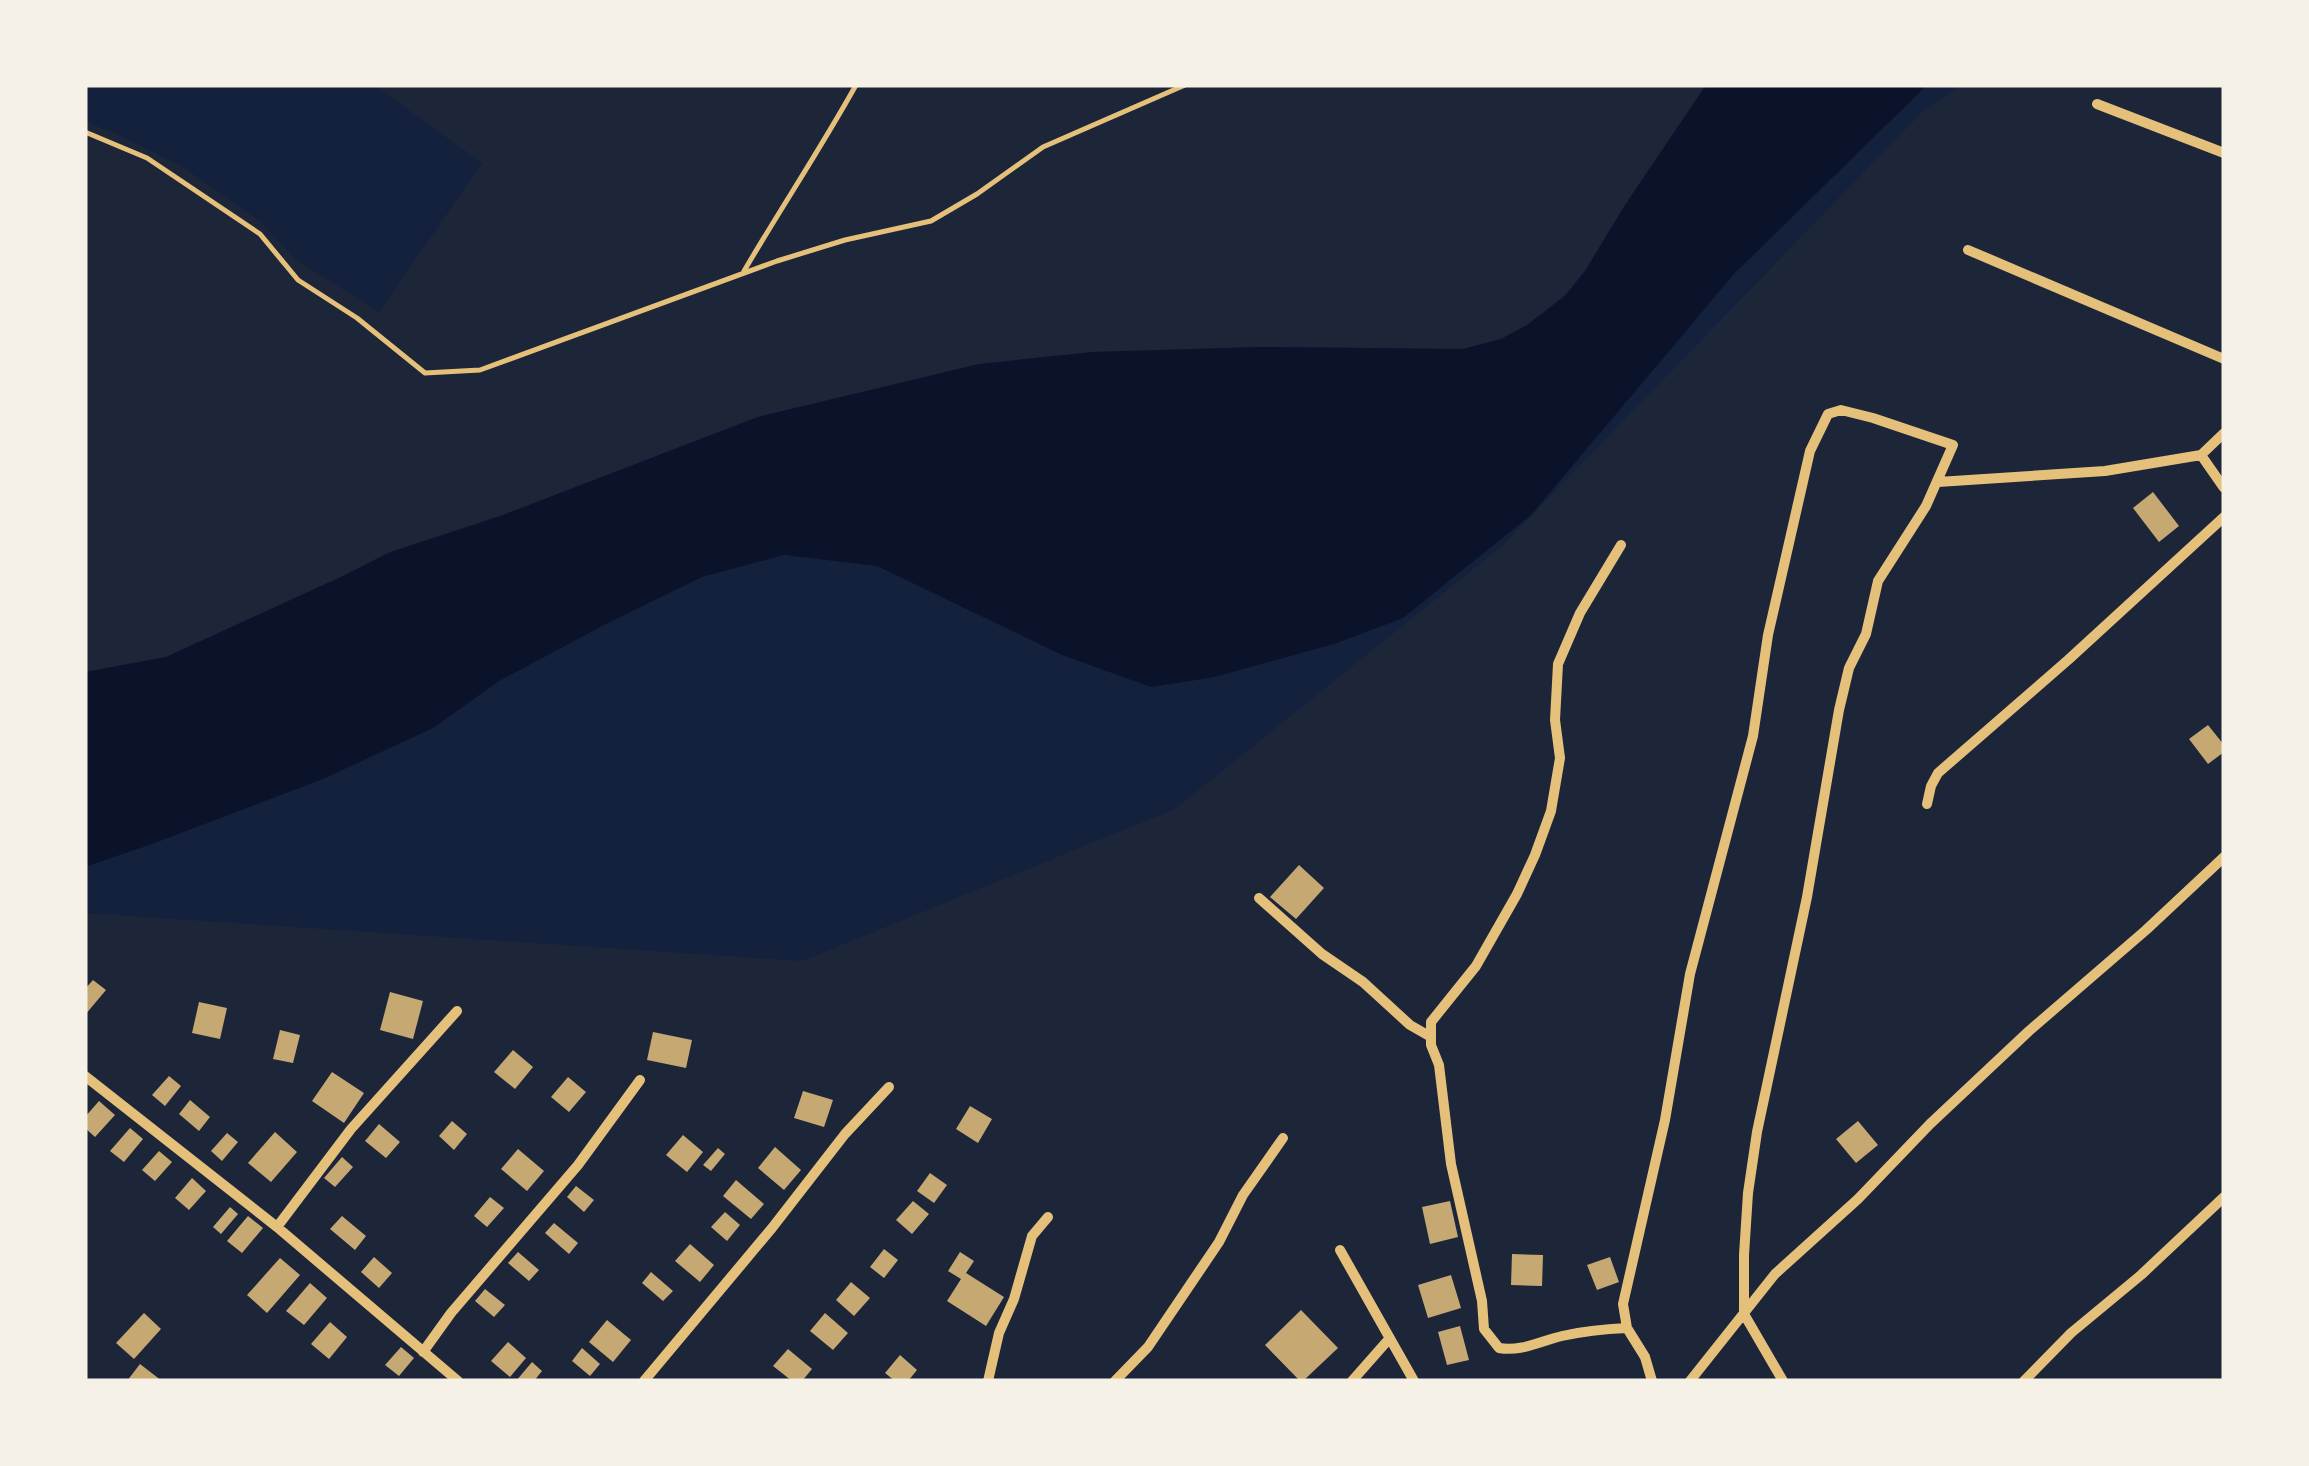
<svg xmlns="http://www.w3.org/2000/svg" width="2309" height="1466" font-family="'IBM Plex Sans',sans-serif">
<rect width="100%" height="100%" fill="#14213d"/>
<path fill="#1d2539" d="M374,85H1706L1625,205L1585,271L1565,295L1527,325L1501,339L1464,349L1260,347L1093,352L979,364L757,417L503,515L388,553L343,576L166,657L85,672V122L115,133L180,165L261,222L296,260L379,312L482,163Z
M1961,85H2224V1381H85V913L802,961L1175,809L1503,545L1923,111Z"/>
<path fill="#0b132b" d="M1706,85H1927L1734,274L1531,515L1403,618L1337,643L1215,677L1151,687L1062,655L877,566L784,555L702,577L606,624L499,681L433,728L323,779L152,844L85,867V672L166,657L343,576L388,553L503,515L758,417L979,364L1093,352L1260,347L1463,349L1501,339L1527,325L1565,296L1585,271L1625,205Z"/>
<path fill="#c6a872" d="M2153,492L2179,526L2159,542L2133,508Z
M2208,725L2224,745V752L2208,764L2189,739Z
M1299,865L1324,888L1296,919L1270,897Z
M93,980L106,990L85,1015V989Z
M390,992L423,1001L413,1039L380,1030Z
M199,1002L227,1008L220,1039L192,1033Z
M280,1030L300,1035L293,1063L273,1059Z
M653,1032L692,1040L686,1068L647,1060Z
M513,1050L533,1067L515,1089L494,1072Z
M332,1072L364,1093L344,1123L312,1101Z
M169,1076L181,1086L165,1106L152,1095Z
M568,1077L586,1092L569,1112L551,1097Z
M803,1091L833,1100L824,1127L794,1118Z
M190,1100L210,1117L199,1131L179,1114Z
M99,1101L115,1115L95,1137L85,1128V1117Z
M970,1106L992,1119L978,1143L956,1129Z
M452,1121L467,1134L454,1150L439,1136Z
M1858,1121L1878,1145L1856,1163L1836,1139Z
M379,1124L400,1142L386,1158L365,1141Z
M130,1128L143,1139L124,1162L110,1151Z
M275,1132L297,1152L271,1182L248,1163Z
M227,1133L238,1142L222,1161L211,1151Z
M683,1135L703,1152L687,1172L666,1155Z
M775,1147L801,1170L784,1190L758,1168Z
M718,1148L725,1154L711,1171L703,1165Z
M518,1149L544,1171L527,1191L501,1169Z
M159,1151L172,1162L155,1181L142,1170Z
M342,1157L353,1167L335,1187L324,1178Z
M930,1173L947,1185L934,1203L917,1191Z
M192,1178L206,1191L189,1210L175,1198Z
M736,1180L764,1204L751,1219L723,1196Z
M576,1186L594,1200L584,1212L567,1197Z
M490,1197L504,1208L487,1227L474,1216Z
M913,1201L929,1214L912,1234L896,1220Z
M1450,1201L1458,1237L1430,1244L1422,1207Z
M230,1207L238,1214L221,1234L213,1227Z
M725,1212L740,1225L727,1241L711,1227Z
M248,1216L263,1228L242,1253L227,1241Z
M342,1216L366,1236L355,1250L330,1229Z
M554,1223L578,1243L569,1254L545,1233Z
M690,1244L714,1265L700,1282L675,1261Z
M884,1249L898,1260L884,1278L870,1267Z
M518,1252L539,1270L529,1281L508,1263Z
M960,1252L974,1261L966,1273L1004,1297L986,1326L947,1301L961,1279L948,1271Z
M1512,1254L1543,1255L1542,1286L1511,1285Z
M374,1257L392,1273L379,1288L361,1272Z
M1610,1257L1619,1282L1597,1290L1587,1265Z
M280,1258L300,1275L267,1313L247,1295Z
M651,1272L673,1291L663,1301L642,1283Z
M1451,1275L1461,1308L1428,1318L1418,1285Z
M851,1282L870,1298L854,1316L836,1300Z
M310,1283L327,1298L304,1325L286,1311Z
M485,1289L505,1305L494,1317L475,1301Z
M1301,1310L1338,1348L1303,1381H1300L1265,1345Z
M144,1313L161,1329L134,1359L116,1343Z
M825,1313L848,1333L833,1350L810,1331Z
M607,1320L631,1340L613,1362L589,1342Z
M330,1322L347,1337L329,1359L311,1344Z
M1460,1326L1469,1360L1447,1365L1438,1332Z
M508,1342L526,1358L510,1377L491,1361Z
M401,1347L414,1358L399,1376L385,1365Z
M582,1348L600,1364L590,1376L572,1361Z
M788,1349L812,1369L802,1381H792L773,1366Z
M900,1355L917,1370L908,1381H895L885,1373Z
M532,1362L542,1371L534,1381H516Z
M140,1364L162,1381H127Z"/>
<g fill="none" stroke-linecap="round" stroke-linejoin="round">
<path stroke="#e5c07b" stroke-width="5" d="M85,132L147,158L260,234L298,280L357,318L425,373L480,370L777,261L845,240L931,221L977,194L1043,147L1185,85
M744,271C781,208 821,148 856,85"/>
<path stroke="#e5c07b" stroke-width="10" d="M2097,104L2224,153
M1968,250L2224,359
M2201,455L2224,488
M1938,482L2105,471L2201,455L2224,433
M1621,545L1580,613L1558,664L1555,720L1560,758L1551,811L1535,855L1517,894L1476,966L1431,1022V1045L1439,1065L1451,1164L1482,1301L1484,1329L1499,1348C1521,1352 1541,1341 1562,1336C1584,1331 1605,1329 1627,1328
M1927,804L1931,786L1938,773L2068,660L2224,517
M1259,898L1322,954L1363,982L1410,1025L1431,1037
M85,1076L277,1227L458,1381
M277,1227L351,1129L457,1011
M1340,1250L1414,1381
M423,1352L451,1313L578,1165L640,1080
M644,1381L772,1228L845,1134L889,1087
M988,1381L999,1333L1014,1299L1032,1236L1048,1217
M1115,1381L1148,1347L1219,1242L1243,1195L1283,1138
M1352,1381L1389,1339
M1652,1381L1645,1357L1627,1328L1623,1304L1665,1120L1690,974L1753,736L1768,635L1810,451L1828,414L1841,410L1873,418L1953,445L1926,506L1878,581L1866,634L1849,668L1839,710L1807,897L1757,1132L1748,1193L1744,1255V1314L1783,1381
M1690,1381L1775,1274L1858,1199L1930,1124L2029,1031L2146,930L2224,857
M2024,1381L2071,1333L2141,1275L2224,1197"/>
</g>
<rect width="2309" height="1466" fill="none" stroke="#f6f1e7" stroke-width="175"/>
</svg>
